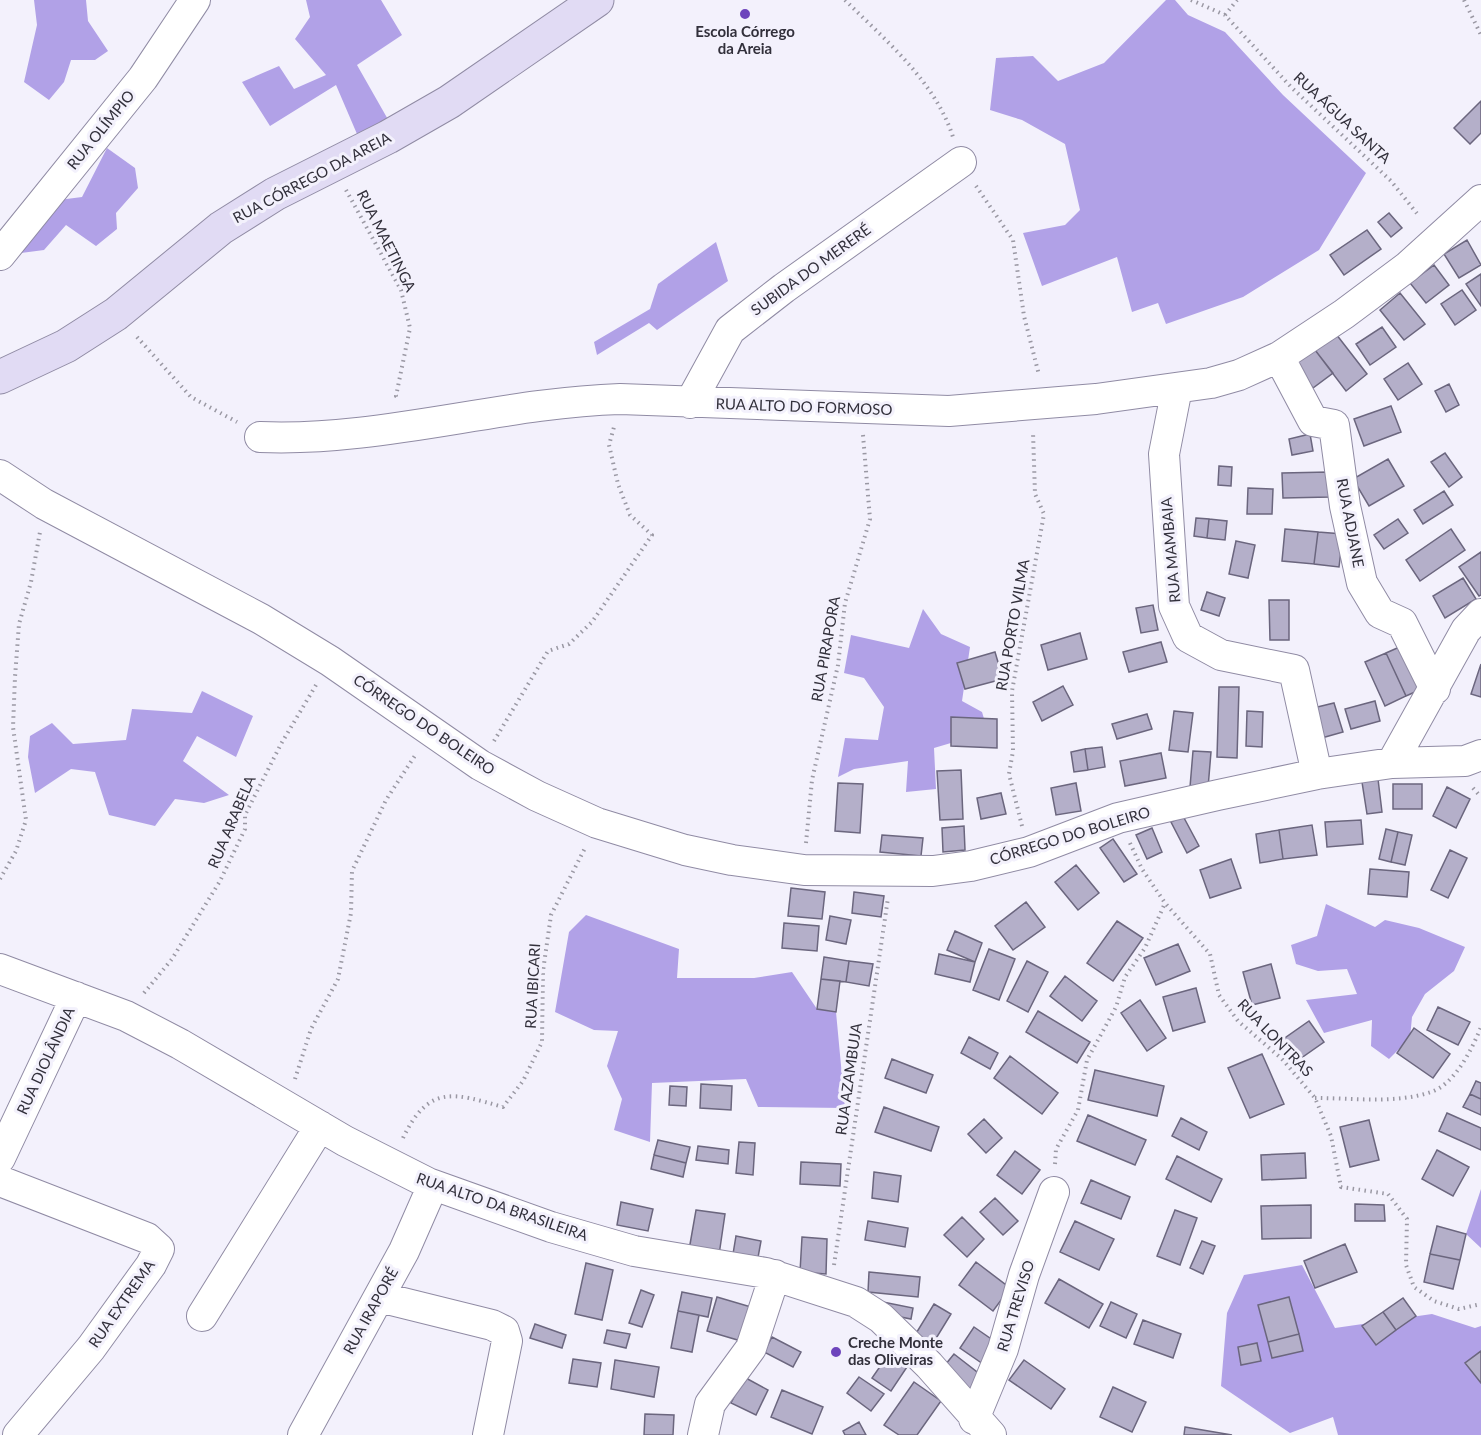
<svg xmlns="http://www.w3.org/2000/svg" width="1481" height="1435" font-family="Lato,sans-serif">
<rect width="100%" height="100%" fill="#f3f1fc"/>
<path fill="#b1a1e7" d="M34,0H86L88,21L108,51L95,60H71L64,82L49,100L24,82L37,25Z
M306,0H381L402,35L357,65L390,123L360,141L336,85L270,126L242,82L279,66L294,89L326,75L295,39L310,17Z
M1166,0H1175L1188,15L1225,32L1283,95L1366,173L1319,250L1243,297L1166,324L1158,303L1132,312L1117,257L1042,286L1023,233L1065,225L1080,210L1065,144L1022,120L990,110L996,58L1033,56L1058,81L1104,63Z
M107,148L135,168L138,188L116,213L117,229L96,246L66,225L44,250L21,253L51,201L82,197Z
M716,242L728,281L657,330L649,323L597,355L594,342L650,309L658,284Z
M923,609L941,634L970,647L962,701L982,712L988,732L934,748L936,789L906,792L908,761L854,769L838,777L845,738L878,740L884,707L864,678L844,673L851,635L909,648Z
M202,691L253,716L236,757L197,736L183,761L229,795L204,803L175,799L155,826L109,815L95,772L71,769L35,793L28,757L30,736L52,723L73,744L126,740L132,709L192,713Z
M1326,904L1375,927L1385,920L1419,928L1465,947L1454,971L1425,994L1412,1017L1410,1038L1389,1059L1371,1046L1372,1020L1324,1033L1306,1000L1357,994L1347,969L1318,971L1296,964L1291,945L1317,936Z
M586,915L679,949L677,978H754L792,972L817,1009L836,1012L845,1108L758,1107L746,1079L652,1083L650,1142L614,1130L622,1099L607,1066L618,1031L594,1030L555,1012L569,932Z
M1481,1189V1248L1466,1234Z
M1302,1265L1335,1328L1432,1314L1475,1328L1481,1326V1435H1338L1333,1417L1290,1433L1221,1386L1227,1313L1244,1275Z"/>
<path fill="#b4afc9" stroke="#6b667e" stroke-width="1.5" d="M1481,101V133L1470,144L1454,128Z
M1389,213L1402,228L1391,237L1378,222Z
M1367,230L1381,249L1344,275L1330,255Z
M1467,240L1481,265L1459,278L1444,254Z
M1434,265L1449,285L1426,303L1410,283Z
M1481,274V306L1466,284Z
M1462,290L1476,310L1455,325L1441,304Z
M1400,293L1425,324L1404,340L1380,310Z
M1382,327L1396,347L1370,365L1356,344Z
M1336,334L1367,374L1346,391L1315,350Z
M1315,350L1333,373L1313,388L1295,364Z
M1408,363L1422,384L1398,400L1384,379Z
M1449,384L1459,405L1446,412L1435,391Z
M1391,406L1401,432L1364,446L1354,419Z
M1310,434L1313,451L1292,455L1289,439Z
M1445,453L1462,477L1449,487L1431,462Z
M1388,459L1404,486L1369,506L1353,479Z
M1219,466L1232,467L1231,486L1218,485Z
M1329,472L1330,497L1283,498L1282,473Z
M1248,488L1273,489L1272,514H1247Z
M1444,491L1453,505L1423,524L1414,510Z
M1196,518L1209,519L1207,538L1194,536Z
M1209,519L1227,521L1225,540L1207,538Z
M1398,519L1408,533L1384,549L1374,535Z
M1285,529L1318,532L1314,564L1282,561Z
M1451,529L1465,550L1420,581L1406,560Z
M1318,532L1343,534L1339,567L1314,564Z
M1236,541L1255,545L1248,578L1229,574Z
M1481,552V595L1479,596L1459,567Z
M1463,578L1476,599L1445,618L1433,596Z
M1207,592L1225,598L1219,616L1201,610Z
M1269,600H1289V640H1270Z
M1153,605L1158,630L1141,633L1136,608Z
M1080,633L1087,659L1048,670L1041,645Z
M1161,642L1167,662L1129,672L1123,652Z
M1404,645L1424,688L1406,696L1386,653Z
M995,652L1003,679L965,689L957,663Z
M1386,653L1406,696L1385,706L1365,662Z
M1481,664V697L1471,694Z
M1063,686L1073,705L1042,721L1033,702Z
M1219,687H1239L1237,758L1217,757Z
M1375,701L1380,721L1351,729L1345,709Z
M1334,703L1343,732L1318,739L1309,709Z
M1174,711L1193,713L1188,752L1169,750Z
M1247,711L1263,712L1262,747L1246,746Z
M1147,714L1152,729L1117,739L1112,724Z
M951,717L997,719V748L951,746Z
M1102,747L1105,767L1088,770L1085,749Z
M1085,749L1088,770L1074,772L1071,752Z
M1193,751L1211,752L1208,788L1190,787Z
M1161,753L1166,778L1125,786L1120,761Z
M961,770L963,819L940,820L937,771Z
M1378,779L1382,812L1367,814L1362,782Z
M838,783L863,784L860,833L835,831Z
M1076,783L1081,811L1056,815L1051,788Z
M1393,784H1422V809H1393Z
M1447,787L1470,799L1456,828L1433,816Z
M1001,793L1006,814L981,819L977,798Z
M1183,816L1199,846L1187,853L1171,822Z
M1361,820L1363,844L1327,847L1325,822Z
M1312,825L1317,855L1283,859L1279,830Z
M964,826L965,850L943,852L942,828Z
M1152,828L1162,852L1147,859L1136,835Z
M1386,829L1398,832L1391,862L1379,859Z
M1279,830L1283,859L1260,863L1256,834Z
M1398,832L1412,835L1405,865L1391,862Z
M882,835L923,838L921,856L880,852Z
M1113,839L1137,874L1124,882L1100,848Z
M1450,850L1467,858L1448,898L1431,890Z
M1231,859L1241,888L1210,898L1200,870Z
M1076,865L1099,893L1078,910L1055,882Z
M1370,869L1409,872L1407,897L1368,894Z
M791,888L825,892L822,919L788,916Z
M854,892L884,896L881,917L852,913Z
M1026,902L1045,927L1013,950L995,926Z
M830,916L851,920L846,944L826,940Z
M1117,921L1143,938L1113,981L1087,963Z
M784,923L819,926L817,951L782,948Z
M955,931L982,943L975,962L947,950Z
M1178,944L1190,971L1156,985L1144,958Z
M989,949L1015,959L999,1000L973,990Z
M939,954L975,962L970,982L935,974Z
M824,957L849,961L846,982L821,979Z
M849,961L873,964L869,986L846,982Z
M1027,961L1048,972L1028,1012L1007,1001Z
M1271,964L1280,998L1252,1005L1243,972Z
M1065,976L1097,1001L1082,1021L1050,996Z
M821,979L840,981L836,1012L817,1009Z
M1196,988L1205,1022L1173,1031L1163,997Z
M1140,1000L1166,1038L1147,1051L1121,1013Z
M1438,1007L1470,1022L1458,1045L1427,1030Z
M1038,1011L1090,1042L1077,1063L1026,1032Z
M1309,1021L1324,1042L1297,1061L1282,1040Z
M1414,1028L1450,1054L1433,1078L1397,1053Z
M969,1037L998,1053L990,1069L961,1053Z
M1262,1054L1284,1104L1250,1118L1228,1068Z
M1010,1056L1058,1093L1042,1114L994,1078Z
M892,1059L933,1075L926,1093L885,1078Z
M1095,1070L1164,1086L1157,1116L1088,1100Z
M1476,1081L1481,1083V1099L1470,1094Z
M701,1084L732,1086L731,1110L700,1108Z
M670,1086L687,1087L686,1106L669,1105Z
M1470,1094L1481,1099V1115L1463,1107Z
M884,1107L939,1127L931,1151L875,1132Z
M1447,1113L1481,1128V1150L1439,1131Z
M1088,1115L1146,1140L1135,1165L1077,1141Z
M1181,1118L1207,1132L1199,1150L1172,1136Z
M984,1119L1002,1138L986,1153L968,1134Z
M1369,1120L1379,1160L1350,1167L1340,1127Z
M658,1140L690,1147L686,1163L654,1155Z
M739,1142L755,1143L753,1175L736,1173Z
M698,1146L729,1150L728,1164L696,1160Z
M1437,1150L1469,1167L1453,1196L1422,1179Z
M1015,1151L1040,1170L1022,1194L997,1175Z
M1305,1153L1306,1178L1262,1180L1261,1155Z
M654,1155L686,1163L683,1177L651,1169Z
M1177,1156L1222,1179L1211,1202L1166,1179Z
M801,1162L841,1164L840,1186L800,1184Z
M874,1172L901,1176L898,1202L872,1198Z
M1091,1180L1130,1197L1121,1219L1081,1203Z
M995,1198L1018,1221L1003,1235L980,1212Z
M621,1202L653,1209L648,1231L617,1225Z
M1355,1204L1384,1205L1385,1221H1355Z
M1311,1205V1238L1262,1239L1261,1206Z
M696,1210L725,1214L719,1255L689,1250Z
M1175,1210L1197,1218L1180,1265L1157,1256Z
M962,1217L984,1239L967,1257L944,1235Z
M868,1221L908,1228L905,1247L865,1240Z
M1075,1221L1114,1239L1099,1270L1060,1252Z
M1437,1226L1466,1234L1460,1260L1430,1254Z
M736,1236L761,1241L757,1263L732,1260Z
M802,1237L827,1239L826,1274L800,1272Z
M1202,1241L1215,1246L1203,1274L1190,1268Z
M1345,1244L1357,1272L1315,1288L1304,1261Z
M1430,1254L1460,1260L1453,1289L1424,1282Z
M976,1262L1010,1288L993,1311L959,1285Z
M586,1263L613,1270L602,1320L575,1314Z
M869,1272L920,1277L918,1297L868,1292Z
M1059,1279L1103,1304L1089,1328L1045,1303Z
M641,1290L654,1295L642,1327L629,1323Z
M682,1292L712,1298L708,1317L678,1311Z
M717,1297L751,1307L741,1341L707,1331Z
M1289,1297L1299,1334L1268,1342L1258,1305Z
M1403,1298L1416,1316L1396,1330L1383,1312Z
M878,1301L913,1308L911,1319L876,1312Z
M1111,1302L1137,1314L1126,1338L1100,1326Z
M934,1304L951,1314L932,1345L915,1335Z
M678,1311L699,1315L692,1352L671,1348Z
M1383,1312L1396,1330L1376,1345L1362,1326Z
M1143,1320L1181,1334L1173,1358L1134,1344Z
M535,1324L566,1335L562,1348L530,1338Z
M974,1327L997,1343L983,1364L960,1348Z
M607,1330L630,1334L626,1348L604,1343Z
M1299,1334L1303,1351L1272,1358L1268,1342Z
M772,1337L801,1352L793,1367L764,1352Z
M1257,1343L1261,1361L1241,1365L1238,1347Z
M1481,1351V1383L1465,1363Z
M954,1354L986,1379L973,1396L941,1370Z
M888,1355L907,1367L891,1391L872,1378Z
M573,1359L601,1363L597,1387L569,1383Z
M615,1360L659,1367L654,1397L611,1389Z
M1024,1360L1065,1389L1051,1409L1009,1380Z
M744,1377L768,1390L756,1415L731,1403Z
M859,1377L884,1394L871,1411L847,1393Z
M914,1382L941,1401L917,1435H899L884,1425Z
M1113,1387L1146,1402L1132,1432L1100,1417Z
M782,1390L823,1407L812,1434L771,1417Z
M645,1414L674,1415L673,1435H644Z
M859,1422L866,1435H845L843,1431Z
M1185,1427L1232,1435H1184Z"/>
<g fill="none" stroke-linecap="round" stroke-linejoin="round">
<defs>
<path id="street" d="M0,255L143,78L195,0
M1279,357L1313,421L1334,425L1345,506L1362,583L1380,613L1402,623L1435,689
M1177,388L1164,454L1174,606L1188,637L1221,655L1294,670L1317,774
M690,403L730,330L784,288L961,162
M260,437C381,442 499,403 620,399L949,411L1096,399L1211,383L1239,375L1279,357L1344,314L1407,267L1481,200
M0,475L44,504L261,619L330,661L480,765L537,796L597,823L685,850L732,860L804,870L933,871L971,866L1029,852L1118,818L1218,795L1317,774L1392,763L1465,761L1481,755
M1392,763L1466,630L1481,614
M0,969L126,1016L180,1044L345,1141L428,1183L551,1227L634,1251L766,1273L856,1302L881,1318L929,1365L991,1435
M0,1158L76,997
M0,1181L147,1238L159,1249L151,1265L91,1348L18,1435
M379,1297L492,1325L504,1331L507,1341L488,1435
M202,1316L320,1126
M974,1419L1003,1349L1024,1275L1054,1192
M303,1435L404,1251L433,1185
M703,1435L710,1404L751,1348L775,1275"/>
<path id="secondary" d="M0,377L66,346L116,314L221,228L275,194L388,137L449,102L597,0"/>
</defs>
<use href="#street" stroke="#908ba4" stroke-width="32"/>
<use href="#secondary" stroke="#908ba4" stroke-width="35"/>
<path stroke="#9a98a3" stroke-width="4" stroke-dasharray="1.5 4.5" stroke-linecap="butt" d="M845,0C885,40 935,81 953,137
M1191,0L1225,15L1291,87L1391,181L1419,216
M1464,0L1481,35
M1225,15L1237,0
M976,186L1013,240L1024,316L1039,375
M346,190L401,290L410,328L396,396L399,399
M137,337L191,397L237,422
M494,741L548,651L569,644L592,622L652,535L630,515L618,484L609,445L614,427
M1473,788L1481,797
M1022,826L1009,774L1013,751L1012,691L1044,514L1035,494L1033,432
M806,843L812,780L838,665L845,603L870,519L863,435
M1130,843L1142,869L1165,903L1210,954L1219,995L1238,1021L1282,1059L1315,1098L1331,1136L1341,1187L1388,1194L1407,1219L1406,1265L1414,1287L1434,1301L1459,1309L1481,1304
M0,879L16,851L26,820L13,727L15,677L19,624L31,582L40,532
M144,993L172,959L220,881L245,829V815L281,744L316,685
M295,1079L311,1029L338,979L351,913L352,871L386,800L416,754
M1315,1098C1352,1098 1396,1104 1431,1092C1455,1084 1472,1049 1481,1027
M403,1138C429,1084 454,1093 503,1107L523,1081L542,1042L543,971L551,915L585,848
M1055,1164L1056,1149L1078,1110L1087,1060L1116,1007L1125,977L1145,948L1165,903
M834,1265L888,898"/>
<use href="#street" stroke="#fff" stroke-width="30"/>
<use href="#secondary" stroke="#e1dbf4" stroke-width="33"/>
</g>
<g fill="#6d44bc" stroke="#f3f1fc" stroke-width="2">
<circle cx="745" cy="14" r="6"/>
<circle cx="836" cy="1352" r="6"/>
</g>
<g text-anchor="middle" stroke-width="6" stroke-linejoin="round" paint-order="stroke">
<g font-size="15" font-weight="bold" fill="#32303b" stroke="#f3f1fc">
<text x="745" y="37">Escola Córrego<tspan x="745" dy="17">da Areia</tspan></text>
<text x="848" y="1348" text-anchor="start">Creche Monte<tspan x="848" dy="17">das Oliveiras</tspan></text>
</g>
<g font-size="15" fill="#32303b" stroke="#f3f1fc">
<text transform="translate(1342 118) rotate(43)" y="5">RUA ÁGUA SANTA</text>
<text transform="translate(101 130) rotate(-51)" y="5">RUA OLÍMPIO</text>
<text transform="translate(312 178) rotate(-28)" y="5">RUA CÓRREGO DA AREIA</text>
<text transform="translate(386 241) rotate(63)" y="5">RUA MAETINGA</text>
<text transform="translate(811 270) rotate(-36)" y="5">SUBIDA DO MERERÉ</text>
<text transform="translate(804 407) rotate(2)" y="5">RUA ALTO DO FORMOSO</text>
<text transform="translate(1350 523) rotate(79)" y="5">RUA ADJANE</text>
<text transform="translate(1171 550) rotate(-95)" y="5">RUA MAMBAIA</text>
<text transform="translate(1013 625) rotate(-80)" y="5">RUA PORTO VILMA</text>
<text transform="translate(826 649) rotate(-80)" y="5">RUA PIRAPORA</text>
<text transform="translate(424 725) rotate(34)" y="5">CÓRREGO DO BOLEIRO</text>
<text transform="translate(232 822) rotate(-67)" y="5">RUA ARABELA</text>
<text transform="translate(1070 836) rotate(-17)" y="5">CÓRREGO DO BOLEIRO</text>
<text transform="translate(533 986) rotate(-87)" y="5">RUA IBICARI</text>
<text transform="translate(1275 1038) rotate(46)" y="5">RUA LONTRAS</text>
<text transform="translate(46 1061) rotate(-65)" y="5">RUA DIOLÂNDIA</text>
<text transform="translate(849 1079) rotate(-82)" y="5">RUA AZAMBUJA</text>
<text transform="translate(502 1207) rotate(19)" y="5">RUA ALTO DA BRASILEIRA</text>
<text transform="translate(122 1304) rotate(-55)" y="5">RUA EXTREMA</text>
<text transform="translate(1016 1306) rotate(-73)" y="5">RUA TREVISO</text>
<text transform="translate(371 1311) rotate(-61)" y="5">RUA IRAPORÉ</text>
</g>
</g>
</svg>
